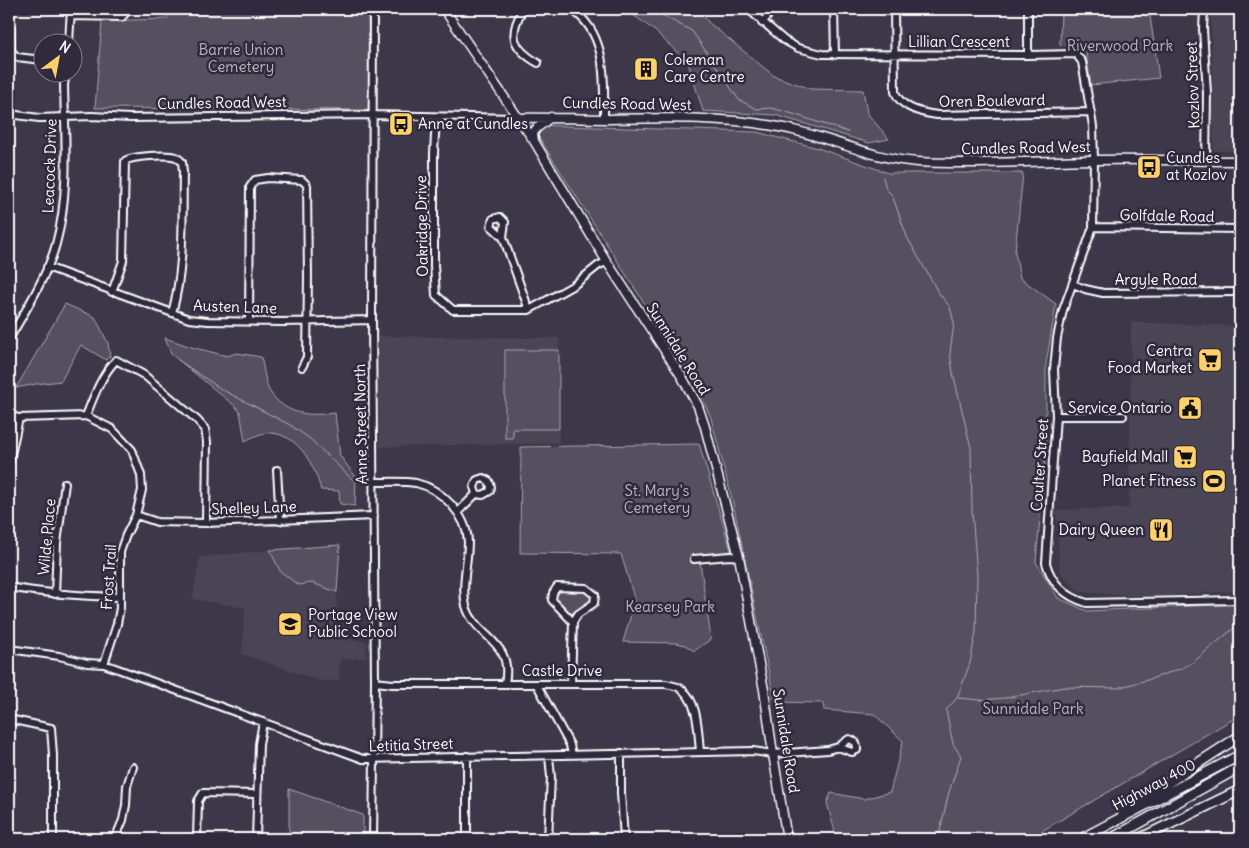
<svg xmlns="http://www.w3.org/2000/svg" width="1249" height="848" font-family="Delius,sans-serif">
<rect width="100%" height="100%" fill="#3c3749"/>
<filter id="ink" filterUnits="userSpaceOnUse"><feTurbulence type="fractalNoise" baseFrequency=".02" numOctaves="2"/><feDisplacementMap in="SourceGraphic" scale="10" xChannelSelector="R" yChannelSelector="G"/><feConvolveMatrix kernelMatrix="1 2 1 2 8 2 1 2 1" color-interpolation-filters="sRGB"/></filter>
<g filter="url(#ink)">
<path fill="#494455" d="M1211,9H1240V151H1214Z
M1131,322L1240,326V591L1144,597L1079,592L1060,572L1056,510L1129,508Z
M378,336L559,338V443L379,447Z
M340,545L335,639L366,641L367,658L340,659L339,681H320L242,654L245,608L192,599L200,557L270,550Z"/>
<path fill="#555060" stroke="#aaa8b0" d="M167,9H368L370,110L95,108L102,21L167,19Z
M625,9H698L708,22L774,76L811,89L863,90L867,113L889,139L869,143L775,115L703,111L688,63L655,31Z
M1061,9H1149L1159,78L1091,85L1085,48L1060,44Z
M531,125L756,132L818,148L888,173H1023L1015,252L1020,278L1056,304L1046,364V452L1036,562L1058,598L1087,611L1232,604L1240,602V715L1028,839H837L827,803L831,793L864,799L890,792L903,741L874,714L824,710L823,703L775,702L733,503L711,418L693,377L690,375Z
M65,304L95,317L108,343L110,356L106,360L81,345L61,381L36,384L16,388Z
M165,338L191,347L227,356L237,353L261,357C264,368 265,384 270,392C287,416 309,416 335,413L340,456L356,477L355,506L340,504L339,491L321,490C315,466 299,435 271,433C262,432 253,437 245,441L240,412L235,406L171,354Z
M505,350H559V429H513V438H505Z
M699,444L733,557L699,555L711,639L694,651L685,645L677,643L623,642L635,601L621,554L520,553L521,447Z
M340,545L337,592L312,583L298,585L280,571L270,550Z
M586,590L591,596L590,601C583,605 578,612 571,614L555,600V594L558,591Z
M289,789L363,815V839H289Z"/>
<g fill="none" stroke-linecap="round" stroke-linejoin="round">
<path stroke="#afadb4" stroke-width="1" d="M650,9L692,31L739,100L757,109L771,108L790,113L848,132
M883,177L886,189L892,195L907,237L938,292L950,307L954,323L950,353L953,373L971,448L972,511L977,576L976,632L970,663L957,698L946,710L953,744L961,756L949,792L938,839
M178,360L221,389L290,425L309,438L354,481
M958,698L980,700L1005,698L1064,687L1117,688L1151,679L1182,668L1192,663L1240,623"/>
<defs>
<path id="minor" d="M10,9L11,51L17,57L42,60
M373,9L372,320L375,682L373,839
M523,9C508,35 512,48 538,63
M571,9C608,33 604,80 604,119
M748,9L784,40L798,48L822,54L1028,55L1076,54L1082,62L1093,126L1094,160L1093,227L1063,310L1057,338L1054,369L1056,416L1046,563C1052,585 1066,597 1087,603L1240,600
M834,9L835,55
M894,9L895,92C901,108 921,113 937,115L1091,112
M1028,9V55
M1204,9L1203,29L1207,93L1206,161
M72,16L122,17L129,9
M762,23L767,17L771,9
M69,42L71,9
M9,114L39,118L92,116L130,118L374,115L518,118
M436,117L434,153V265L436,295L453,310H529L574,285L599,265L607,262
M1093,227L1240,229
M503,237L505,222L500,217L493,219L491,226L503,237L529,310
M47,267L189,319L208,321L283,322L372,320
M1073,284L1085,289L1103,293L1240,292
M112,292L123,261L125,161C132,156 167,154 176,157C178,158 180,160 182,162L183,172C182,219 185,267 172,313
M249,322L250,187L255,180L268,178L302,180L307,185L308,277L307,357L302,367
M9,339C25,312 48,274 56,244C70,193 65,137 64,85L66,72
M9,415L19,418L86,416L112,429L132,450L141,475L142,490L136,515L126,535L120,552V608L117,624L104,664
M86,416C94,396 101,376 116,360L144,375L197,420L205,429L207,442L206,523
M1056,416H1123
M9,464L19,418
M277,470L280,521
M374,482C388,482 403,481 416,483C442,489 467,515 468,542C468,562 461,586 466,606C475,638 514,640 505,683
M458,512L476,494L474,487L477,480L483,478L489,481L491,487L490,491L483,495L476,494
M136,515L157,522L206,523L374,516
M694,559L730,556L739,557
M9,587C46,594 82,596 120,597
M55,594L57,543L65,483
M9,649L59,656L87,663L104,664L118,669L363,759L753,751L773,754L828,750L838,747L849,739C856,741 857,743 857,750L852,752L838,747
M375,682L393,684H666C670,685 675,686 678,687C699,698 698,732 700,752
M571,684L573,622L578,614L594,603L595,595L586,588L557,587L553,593L552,600L573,622
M537,685L570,745L572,755
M9,719L51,728L53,755V839
M621,753V793L624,839
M467,756V839
M115,839L123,820L126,805L127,786L133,767
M197,839L198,801L203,793L257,794
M256,839L259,744L263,722
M548,839L551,777L549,756"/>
<path id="major" d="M444,9L534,141L607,262L682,377L698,406L705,427L739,557L764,690L773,754L787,839
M518,118C547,117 576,119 605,119C664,118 721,116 779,127C826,135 870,159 918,162C976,165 1035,161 1092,160C1142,159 1191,161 1240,161
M534,141L533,133L537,128L551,117"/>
<path id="highway" d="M1123,812L1240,736
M1081,839L1240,755
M1111,839L1240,767
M1139,839L1240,790"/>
</defs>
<use href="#minor" stroke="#fff" stroke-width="10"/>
<use href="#major" stroke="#fff" stroke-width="11"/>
<use href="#highway" stroke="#fff" stroke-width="12"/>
<use href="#minor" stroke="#2f2a3d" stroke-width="6"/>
<use href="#major" stroke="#2f2a3d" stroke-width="8"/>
<use href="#highway" stroke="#2f2a3d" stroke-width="9"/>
</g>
</g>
<defs>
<symbol id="building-square" viewBox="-11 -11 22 22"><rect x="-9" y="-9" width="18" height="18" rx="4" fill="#ffd166" stroke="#2f2a3d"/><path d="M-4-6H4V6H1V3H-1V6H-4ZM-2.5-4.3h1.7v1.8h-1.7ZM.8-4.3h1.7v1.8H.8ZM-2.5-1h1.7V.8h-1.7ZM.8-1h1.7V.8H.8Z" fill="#111"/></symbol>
<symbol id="bus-square" viewBox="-11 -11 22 22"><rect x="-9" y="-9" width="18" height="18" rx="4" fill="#ffd166" stroke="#2f2a3d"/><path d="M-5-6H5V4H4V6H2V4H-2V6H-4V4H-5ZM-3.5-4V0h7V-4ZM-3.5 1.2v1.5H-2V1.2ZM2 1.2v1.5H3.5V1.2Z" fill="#111"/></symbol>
<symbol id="supermarket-square" viewBox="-11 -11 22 22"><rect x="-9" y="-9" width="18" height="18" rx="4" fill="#ffd166" stroke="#2f2a3d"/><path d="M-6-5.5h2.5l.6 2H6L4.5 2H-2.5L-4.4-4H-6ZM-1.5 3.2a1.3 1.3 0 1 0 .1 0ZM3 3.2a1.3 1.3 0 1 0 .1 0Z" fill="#111"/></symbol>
<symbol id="civic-square" viewBox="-11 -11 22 22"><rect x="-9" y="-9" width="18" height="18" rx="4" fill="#ffd166" stroke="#2f2a3d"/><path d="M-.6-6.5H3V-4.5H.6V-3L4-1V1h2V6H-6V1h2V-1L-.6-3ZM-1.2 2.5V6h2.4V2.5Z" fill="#111"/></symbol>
<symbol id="stadium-square" viewBox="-11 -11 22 22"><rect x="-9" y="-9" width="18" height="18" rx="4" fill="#ffd166" stroke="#2f2a3d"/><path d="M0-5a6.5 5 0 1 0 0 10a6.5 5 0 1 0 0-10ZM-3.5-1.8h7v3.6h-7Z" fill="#111"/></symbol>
<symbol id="restaurant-square" viewBox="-11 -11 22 22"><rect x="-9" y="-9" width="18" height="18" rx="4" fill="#ffd166" stroke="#2f2a3d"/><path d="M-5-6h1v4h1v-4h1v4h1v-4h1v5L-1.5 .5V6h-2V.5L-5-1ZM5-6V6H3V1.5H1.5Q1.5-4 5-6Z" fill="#111"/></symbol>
<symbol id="school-square" viewBox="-11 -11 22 22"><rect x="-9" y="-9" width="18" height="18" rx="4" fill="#ffd166" stroke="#2f2a3d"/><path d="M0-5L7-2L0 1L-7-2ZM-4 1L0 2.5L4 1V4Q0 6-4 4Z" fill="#111"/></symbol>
</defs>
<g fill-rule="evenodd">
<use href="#building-square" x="632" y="55" width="28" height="28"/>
<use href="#bus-square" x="387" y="110" width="28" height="28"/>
<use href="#bus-square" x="1135" y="153" width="28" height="28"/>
<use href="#supermarket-square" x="1196" y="346" width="28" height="28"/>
<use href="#civic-square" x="1176" y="394" width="28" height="28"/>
<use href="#supermarket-square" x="1171" y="443" width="28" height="28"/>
<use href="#stadium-square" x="1200" y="467" width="28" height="28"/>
<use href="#restaurant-square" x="1147" y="516" width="28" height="28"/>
<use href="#school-square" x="276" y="610" width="28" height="28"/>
</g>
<g text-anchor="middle" stroke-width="5" stroke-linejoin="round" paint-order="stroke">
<g font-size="15" fill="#fff" stroke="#2f2a3d">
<text x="959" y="47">Lillian Crescent</text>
<text transform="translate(1193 85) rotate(-92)" y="5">Kozlov Street</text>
<text transform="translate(992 101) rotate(-1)" y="5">Oren Boulevard</text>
<text transform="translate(222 103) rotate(-1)" y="5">Cundles Road West</text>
<text transform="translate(627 104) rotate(1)" y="5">Cundles Road West</text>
<text transform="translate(1026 148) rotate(-1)" y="5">Cundles Road West</text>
<text transform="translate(50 166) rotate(-88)" y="5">Leacock Drive</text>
<text transform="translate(1167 216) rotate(1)" y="5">Golfdale Road</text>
<text transform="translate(422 226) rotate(-91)" y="5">Oakridge Drive</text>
<text x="1156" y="285">Argyle Road</text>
<text transform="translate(235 307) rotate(2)" y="5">Austen Lane</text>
<text transform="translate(678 349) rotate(58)" y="5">Sunnidale Road</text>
<text transform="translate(361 424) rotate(-91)" y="5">Anne Street North</text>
<text transform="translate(1040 465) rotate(-86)" y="5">Coulter Street</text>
<text transform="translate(254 508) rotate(-2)" y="5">Shelley Lane</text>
<text transform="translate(47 537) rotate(-85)" y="5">Wilde Place</text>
<text transform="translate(109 577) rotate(-86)" y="5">Frost Trail</text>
<text x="562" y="676">Castle Drive</text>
<text transform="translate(786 741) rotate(81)" y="5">Sunnidale Road</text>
<text transform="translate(411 745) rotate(-2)" y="5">Letitia Street</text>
<text transform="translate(1154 785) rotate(-28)" y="5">Highway 400</text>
</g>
<g font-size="15" fill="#bbb9bf" stroke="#2f2a3d">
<text x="1120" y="51">Riverwood Park</text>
<text x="241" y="55">Barrie Union<tspan x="241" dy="17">Cemetery</tspan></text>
<text x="657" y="496">St. Mary's<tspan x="657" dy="17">Cemetery</tspan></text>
<text x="670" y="612">Kearsey Park</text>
<text x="1033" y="714">Sunnidale Park</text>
</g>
<g font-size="15" fill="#fff" stroke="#2f2a3d" text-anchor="end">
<text x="664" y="65" text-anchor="start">Coleman<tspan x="664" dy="17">Care Centre</tspan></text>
<text x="418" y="129" text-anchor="start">Anne at Cundles</text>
<text x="1166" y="163" text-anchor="start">Cundles<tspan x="1166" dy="17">at Kozlov</tspan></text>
<text x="1192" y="356">Centra<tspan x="1192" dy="17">Food Market</tspan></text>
<text x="1172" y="413">Service Ontario</text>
<text x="1168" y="462">Bayfield Mall</text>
<text x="1196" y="486">Planet Fitness</text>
<text x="1144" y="535">Dairy Queen</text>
<text x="308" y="620" text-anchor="start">Portage View<tspan x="308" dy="17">Public School</tspan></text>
</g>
</g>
<rect width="1249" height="848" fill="none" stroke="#2f2a3d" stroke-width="30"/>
<rect x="15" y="15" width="1219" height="818" fill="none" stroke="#fff" stroke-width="2" filter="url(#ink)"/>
<g transform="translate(58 58) rotate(32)"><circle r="24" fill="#2f2a3d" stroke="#827f8b"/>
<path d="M0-4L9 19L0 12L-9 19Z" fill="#ffd166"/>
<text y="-8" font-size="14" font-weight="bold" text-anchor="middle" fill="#ffffff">N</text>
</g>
</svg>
